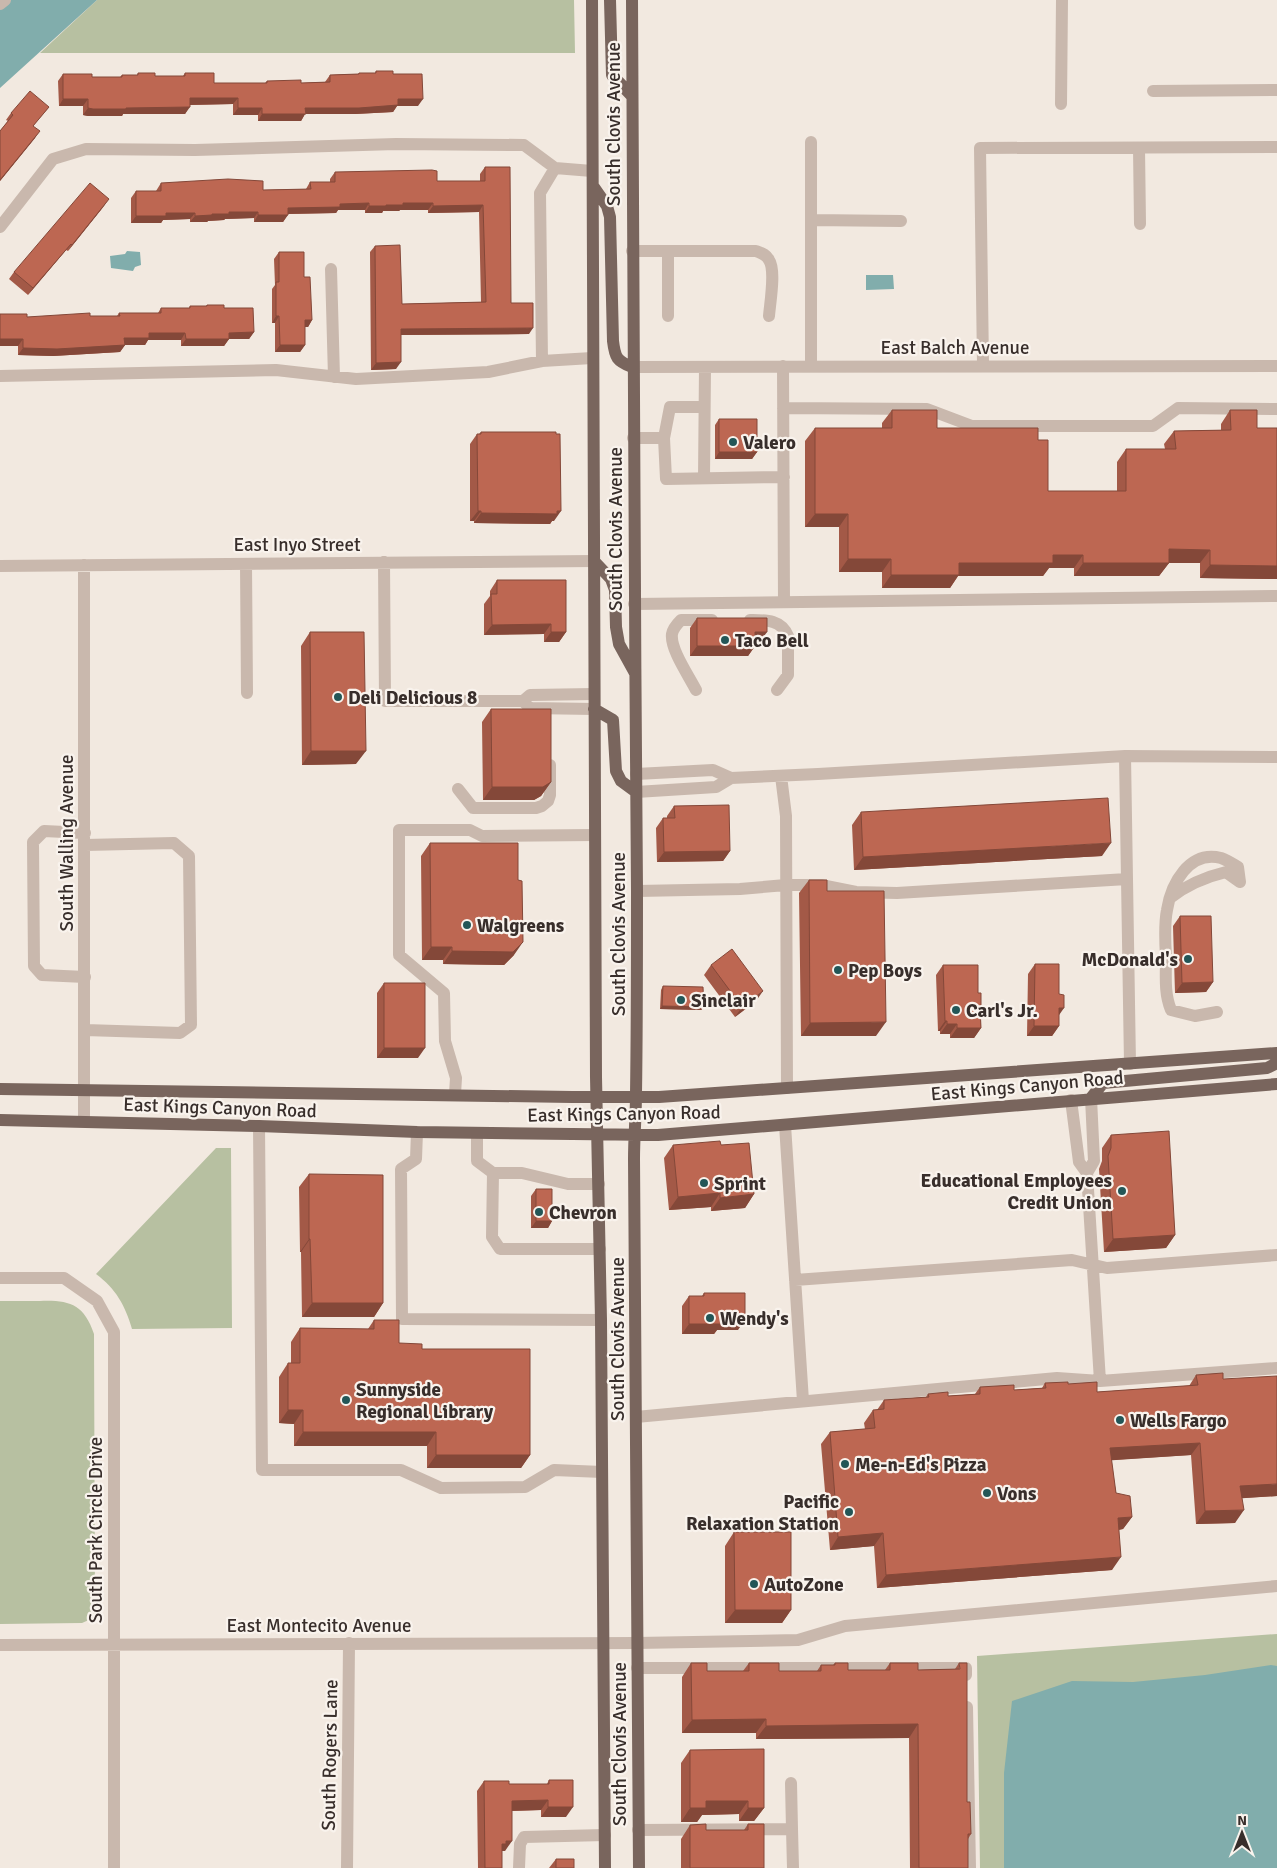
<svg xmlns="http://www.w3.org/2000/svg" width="1277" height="1868" font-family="Signika,sans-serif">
<rect width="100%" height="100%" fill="#f2e9e0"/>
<path fill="#b7c0a1" d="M97,0H574L575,53H40Z
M216,1148H231L232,1328L132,1329C125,1305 116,1289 96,1274Z
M0,1301C13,1301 26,1301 40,1301C69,1300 84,1304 94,1334L95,1611L91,1619L82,1623L0,1624Z
M1277,1634V1868H980L977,1656Z"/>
<path fill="#81adac" d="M0,0H97L0,88Z
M127,251L140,252L141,265L135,267L133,271L111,268L110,256L125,254Z
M866,275H893L894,289L866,290Z
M1271,1665L1277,1666V1868H1004V1773L1012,1701L1072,1681L1133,1682L1205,1675Z"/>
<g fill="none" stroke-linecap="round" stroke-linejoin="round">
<path stroke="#c9b8ad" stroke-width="12" d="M0,4L5,0
M1153,91L1277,90
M1061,104L1062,0
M811,142V366
M1139,148L1140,224
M811,220L901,221
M0,227L53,159L86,149L195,150L396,144L524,145L555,168L592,171
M632,251H756C761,253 766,254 769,260C776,270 770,303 769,316
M668,251V316
M331,269L334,377
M542,361L592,358
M983,365L980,148L1277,147
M783,366L784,602
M632,367L1277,366
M0,376L276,370L356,379L488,372L542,361L540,193L555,168
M783,408L927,409L972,426H1153L1178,408L1277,409
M633,438H664L666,479L784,477
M664,438L670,407H704
M704,478L705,367
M384,562L385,701H523
M246,564L247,693
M84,565V1121
M0,566L594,561
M634,604L1277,596
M750,620C765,620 781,619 788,636V675L777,690
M696,690C689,676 670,649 672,634C673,628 677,624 681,620H712
M594,694L530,695L523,701L530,708L594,709
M1125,756L1130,1064
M636,774L713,770L731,778L716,787L636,792
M781,776L786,816L787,1088
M731,778L818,774L1125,756L1277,757
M458,789L473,808H536L542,806L548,801L550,795V765
M85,833L44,831L33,842L34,966L42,975L85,977
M85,845L174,843L189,856L191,1025L180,1033L85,1030
M637,891L740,889L786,885H821L856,892L897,893L1127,879
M1170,898C1188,884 1205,877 1226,872L1240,882
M1217,1012L1195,1016L1171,1010C1164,993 1166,975 1166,957C1165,941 1164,925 1167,910C1171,884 1189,850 1221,858C1227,860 1233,864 1238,867L1240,882
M455,1094L456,1078L445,1041L444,993L399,955V830H470L482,836L595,835
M1071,1100L1079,1162L1087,1173L1100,1381
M785,1125L803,1401
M259,1126L262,1470H401L441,1488L525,1487L554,1470L602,1472
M417,1132L416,1159L401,1169L402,1319L601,1320
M477,1134V1161L493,1173L492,1237L500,1249H600
M493,1173H522L568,1184H599
M1087,1173L1094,1161L1091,1098
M0,1278H64L97,1301L114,1332V1868
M795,1280L1072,1260L1107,1268L1277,1255
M636,1417L1057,1378L1100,1381L1277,1368
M0,1645L637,1643L798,1640L845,1626L1277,1586
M637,1668H966V1675
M967,1707L970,1868
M792,1829L793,1868
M638,1830L792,1829L791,1783
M347,1868L349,1643
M519,1868L520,1844L524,1837L605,1835"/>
<path stroke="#79655d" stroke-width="12" d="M592,0L596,1077L601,1320L605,1868
M610,0L612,75L632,96
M632,0C632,297 635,594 637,891C637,959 637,1027 636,1094C636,1116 634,1137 634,1159L639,1868
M593,186L607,206L610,217L613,341C615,358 617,361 632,367
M594,561L611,579L615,590L616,627L619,644L635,673
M594,709L613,720L616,771L621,781L636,792
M0,1089L572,1097H659L1277,1053
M1091,1098L1103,1083L1267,1068L1277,1063
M0,1120L259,1126L417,1132L658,1135L1277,1084"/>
</g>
<path fill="#a35947" d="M376,71L393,74L418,106H397L393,112L355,114H305L301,121H258V115H233V104L190,105L185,114H123L122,116H88L83,115V106H59L58,81L63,74L92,77H120L122,75H137L138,73L155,76H183L185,73L214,83H265L267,81L301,83L325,82L330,75L358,74L359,73H375Z
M49,107L33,126L35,138L0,181V131L8,121L6,120L11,113Z
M485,167L511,303L529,334L401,335L396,369L371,370L370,252L375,246L402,304L481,302L479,212L428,213V210H400L399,211H383L382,213H365V210H338L336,213L288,214L283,222H254V218L225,219L224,220L208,221L207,222H190V219L163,220L161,223H131V198L136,191H156L161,183L263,190L306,189L310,182H330V179L335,172L437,181H480V174Z
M104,206L68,251L66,250L28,295L9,279L14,272Z
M279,252L312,320L308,327H305V345L300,352H275V323H272V289L275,285L274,259Z
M207,305L224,308L254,332L249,339H229L224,346H181V340H148L145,345H125L120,352L53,356L18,355V346H0V314L27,317L117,316L119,313H158L161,308H189L190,306H206Z
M892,410L937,428L1038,440L1048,491H1117V462L1126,449H1165L1164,444L1174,431L1221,430V424L1230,410L1257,428L1277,579L1200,578V563H1169L1159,576H1074V568H1049L1043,576H958L950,588H882V572H839V527H805V441L815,428H882V423Z
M719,419L757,452L752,459H715V425Z
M481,432L554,521H552L550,524L474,523V521H470V444L477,434H479Z
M497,580L566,632L559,642H544V634L484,635V604L490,596V591Z
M697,618L760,642H755V646L748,656H690V628Z
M310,632L356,764L302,765L301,646Z
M491,709L551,782L541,796L534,800H483L482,722Z
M674,806L730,851L723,861L657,862L656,828L663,818H667V816Z
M861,812L1102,856L854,870L852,825Z
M430,843L514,955L504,965L443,964V960H422L421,856Z
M809,880L827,891L876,1036H801L799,893Z
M1180,916L1213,982L1206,992L1175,993L1173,926Z
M1035,964L1059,1015V1026L1052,1036H1027L1028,974Z
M711,965L756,1001L735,1017L704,975Z
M943,965L978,993L980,1009L981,1028L974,1038H950V1034H940V1031H938L936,975Z
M384,983L418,1058H377V993Z
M663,986L704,1007L701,1010L660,1009L661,990Z
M1111,1135L1175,1235L1166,1248L1104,1252L1099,1169L1102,1161V1148Z
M673,1145H721L754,1194L745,1208L711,1211V1207L669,1210L664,1158Z
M309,1174L383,1303L374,1317H302L301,1252H300L299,1187Z
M536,1189L552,1221L548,1228H531V1196Z
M704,1293L738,1330H717L714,1334H682V1306L689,1296H702Z
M374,1320L399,1343L422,1349L530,1455L521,1468H427V1446H294V1424L279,1423V1377L288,1363H291V1342L300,1328L368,1329Z
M1196,1375L1223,1379L1277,1496L1242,1498L1235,1523L1196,1524L1191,1455L1111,1460L1116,1493L1132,1517L1123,1529L1119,1530L1112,1570L877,1588L874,1546L830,1550L821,1444L830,1432L865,1429L864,1423L873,1410H877L884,1400L926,1397L928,1394L948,1396L975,1394L980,1387L1014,1390L1042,1388L1045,1383L1068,1384L1097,1392L1189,1386Z
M734,1532L791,1610L782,1623H725V1546Z
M691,1663L707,1671H743L749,1663L779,1671H817L821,1665H833L835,1663L848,1670H885L890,1663L918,1670L955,1669L959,1663L967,1802L971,1834L968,1839V1868H910L909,1738L756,1739V1733H682V1677Z
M690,1750L764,1808L754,1821H739V1814L702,1815L697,1822H681V1763Z
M549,1780L566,1817H541V1810L512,1811L505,1851H502V1868H478L477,1791L484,1781L509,1784H547Z
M748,1824L764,1868H681V1839L690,1825L706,1830H744Z
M556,1859L574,1868H549Z"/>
<path fill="#844839" d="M190,98H238L233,104L185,105Z
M63,99H88L83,106H59Z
M398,99H423L418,106H397L393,112L355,114H305L301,121H258L262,114L305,108Z
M190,107L185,114H123L122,116H88L83,115L88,108Z
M238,108H262L258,115H233Z
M40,131L35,138L0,181V180Z
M109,199L104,206L68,251L72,245Z
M369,203L365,210H338L336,213L283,214L288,208L340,204Z
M403,203H433L428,210H400L399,211H383L382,213H365L369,206Z
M483,205L479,212L428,213L433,206Z
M229,212H258L254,218L225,219L224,220L208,221L207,222H190L195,216Z
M166,213H195L190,219L163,220L161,223H131L136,216Z
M258,215H288L283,222H254Z
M71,244L66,250L28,295L33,288Z
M276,316H279L275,323H272Z
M305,320H312L308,327H300Z
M533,328L529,334L396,335L401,329Z
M254,332L249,339H229L224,346H181L186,339L229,333Z
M149,333H185L181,340H148L145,345H120L124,338Z
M0,339H23L18,346H0Z
M125,345L120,352L53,356L18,355L23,348Z
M280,345H305L300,352H275Z
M401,362L396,369L371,370L376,363Z
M719,452H757L752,459H715Z
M478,511H481L474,521H470Z
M561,511L554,521H552L550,524L474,523L481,513Z
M815,514H848L839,527H805Z
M1169,549L1210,550L1200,563H1159Z
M1053,555H1083L1074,568H1049L1043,576H958L950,588H882L891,575L959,563Z
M848,559H891L882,572H839Z
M1083,563H1169L1159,576H1074Z
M1210,565L1277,566V579L1200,578Z
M551,624L544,634L484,635L492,625Z
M551,632H566L559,642H544Z
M755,632H767L760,642H748Z
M697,646H755L748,656H690Z
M311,751H366L356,764L302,765Z
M551,782L541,796L534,800H483L492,787Z
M1111,843L1102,856L854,870L863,857Z
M730,851L723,861L657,862L664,852Z
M523,942L514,955L504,965L443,964L452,951Z
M431,947H452L443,960H422Z
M1213,982L1206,992L1175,993L1182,983Z
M763,991L756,1001L735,1017L742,1007Z
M662,1006L704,1007L701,1010L660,1009Z
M1059,1008H1064L1057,1018Z
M945,1021H947L940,1031H938Z
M886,1022L876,1036H801L810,1023Z
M947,1024H957L950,1034H940Z
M1034,1026H1059L1052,1036H1027Z
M957,1028H981L974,1038H950Z
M384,1048H425L418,1058H377Z
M720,1193L711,1207L669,1210L678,1197Z
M754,1194L745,1208L711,1211L720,1198Z
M536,1221H552L548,1228H531Z
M1175,1235L1166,1248L1104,1252L1113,1239Z
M309,1239H310L301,1252H300Z
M312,1303H383L374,1317H302Z
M721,1319L745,1320L738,1330H717L714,1334H682L689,1324Z
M288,1410H303L294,1424L279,1423Z
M303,1432H436L427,1446H294Z
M1200,1443L1191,1455L1101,1461L1110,1448Z
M436,1455H530L521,1468H427Z
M1277,1484V1496L1231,1499L1240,1486Z
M1244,1510L1235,1523L1196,1524L1205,1511Z
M1132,1517L1123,1529L1109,1531L1118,1518Z
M883,1533L874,1546L830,1550L838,1537Z
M1121,1557L1112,1570L877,1588L886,1575Z
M735,1610H791L782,1623H725Z
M766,1719L756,1733H682L692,1720Z
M918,1724L909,1738L756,1739L766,1726Z
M548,1800L541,1810L505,1811L512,1801Z
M706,1801H748L739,1814L702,1815L697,1822H681L690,1808Z
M548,1807H573L566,1817H541Z
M748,1808H764L754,1821H739Z
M506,1841H512L505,1851H501L502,1844Z"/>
<path fill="#bd6752" stroke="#844839" d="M376,71H393V74H422L423,99H398V105L359,108H305L306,114H262V108H238V98H190V107L126,108V109H93L88,108V99H63V74H92V77H122V75H138V73H155V76H185V73H214V83H267V81L301,80V83L330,82V75L359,74V73H376Z
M30,91L49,107L33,126L40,131L0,180V131L13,115L11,113Z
M485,167H510L511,303H533V328L401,329V362L376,363L375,246L400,245L402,304L486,302L483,205L433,206V203H403V205H386V206H369V203L340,204V207L288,208V215H258V212H229V214H212V215L195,216V213H166V216H136V191H161V183L228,179L263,181V190L311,189L310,182H335V172L432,170L437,171V181H485Z
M90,183L109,199L72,245L71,244L33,288L14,272Z
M279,252H304V277H310L312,320H305V345H280L279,316H276V282H279Z
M207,305H224V308H253L254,332L229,333V339H186L185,333H149V338H124L125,345L57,349L23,348V339H0V314H27V317L90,313V316H120L119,313H161V308H190V306H207Z
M892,410H937V428H1038V440H1048V491H1126V449H1176L1174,431L1231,430L1230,410H1257V428H1277V566L1210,565V550L1169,549V563H1083V555H1053V563H959V575H891V559H848V514H815V428H892Z
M719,419H757V452H719Z
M481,432H556V434H560L561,511H557V514L481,513V511H478L477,434H481Z
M497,580H566V632H551V624L492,625L491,594H497Z
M697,618H767V632H755V646H697Z
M310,632H364L366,751H311Z
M491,709H551V782L543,787H492Z
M1108,798L1111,843L863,857L861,812Z
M729,805L730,851L664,852L663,818H675L674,806Z
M430,843H518V880L522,881L523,942L513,952L452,951V947H431Z
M809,880H827V891H884L886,1022L810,1023Z
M1180,916H1211L1213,982L1182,983Z
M732,949L763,991L742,1007L711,965Z
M1035,964H1059V994L1064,995V1008H1059V1026H1034Z
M943,965H978V993H981V1007H980L981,1028H957V1024H947V1021H945Z
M384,983H425V1048H384Z
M663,986L703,987L704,1007L662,1006Z
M1169,1131L1175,1235L1113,1239L1108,1156L1111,1148V1135Z
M720,1141L721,1145L749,1143L754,1194L720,1198V1193L678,1197L673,1145Z
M309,1174L383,1175V1303H312L310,1239H309Z
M536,1189H552V1221H536Z
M704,1293H745V1320L721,1319V1324H689V1296H704Z
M374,1320H399V1343L422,1344V1349H530V1455H436V1432H303V1410H288V1363H300V1328L374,1329Z
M1223,1373V1379L1277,1376V1484L1240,1486L1244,1510L1205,1511L1200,1443L1110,1448L1116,1493L1130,1496L1132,1517L1118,1518L1121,1557L886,1575L883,1533L838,1537L830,1432L875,1428L873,1410L884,1409V1400L929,1397L928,1394L948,1392V1396L980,1394V1387L1014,1385V1390L1046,1388L1045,1383L1068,1382V1384L1097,1382V1392L1198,1385L1196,1375Z
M734,1532H791V1610H735Z
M691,1663H707V1671H749V1663H779V1671H821V1665H835V1663H848V1670H890V1663H918V1670L960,1669L959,1663H967V1802H970L971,1834H968V1868H919L918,1724L766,1726V1719L692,1720Z
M764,1749V1808H748V1801H706V1808H690V1750Z
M549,1780H573V1807H548V1800L512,1801V1841H506V1844H502V1868H485L484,1781H509V1784H549Z
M706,1824V1830H748V1824H764V1868H690V1825Z
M556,1859H574V1868H556Z"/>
<g fill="#235657" stroke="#f9f3ed" stroke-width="2">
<circle cx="733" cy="442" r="5"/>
<circle cx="725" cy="640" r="5"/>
<circle cx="338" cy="697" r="5"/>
<circle cx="467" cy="925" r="5"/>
<circle cx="1188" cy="959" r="5"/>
<circle cx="838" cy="970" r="5"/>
<circle cx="681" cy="1000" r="5"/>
<circle cx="956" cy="1010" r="5"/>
<circle cx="704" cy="1183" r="5"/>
<circle cx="1122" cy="1191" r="5"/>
<circle cx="539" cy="1212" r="5"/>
<circle cx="710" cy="1318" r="5"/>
<circle cx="346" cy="1400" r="5"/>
<circle cx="1120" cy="1420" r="5"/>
<circle cx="845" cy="1464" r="5"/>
<circle cx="987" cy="1493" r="5"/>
<circle cx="849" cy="1512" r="5"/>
<circle cx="754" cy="1584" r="5"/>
</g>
<g text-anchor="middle" stroke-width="4.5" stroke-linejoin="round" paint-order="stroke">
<g font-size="19" fill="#382e2b" stroke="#f9f3ed">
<text transform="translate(613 124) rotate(-90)" y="7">South Clovis Avenue</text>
<text x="955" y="354">East Balch Avenue</text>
<text transform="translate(615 529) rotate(-90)" y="7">South Clovis Avenue</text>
<text x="297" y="551">East Inyo Street</text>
<text transform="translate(66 843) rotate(-90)" y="7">South Walling Avenue</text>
<text transform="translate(618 934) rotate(-90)" y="7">South Clovis Avenue</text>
<text transform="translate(1027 1085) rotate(-5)" y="7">East Kings Canyon Road</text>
<text transform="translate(220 1107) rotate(2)" y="7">East Kings Canyon Road</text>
<text transform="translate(624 1113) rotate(-1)" y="7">East Kings Canyon Road</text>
<text transform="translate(617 1339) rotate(-90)" y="7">South Clovis Avenue</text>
<text transform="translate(95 1530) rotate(-90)" y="7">South Park Circle Drive</text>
<text x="319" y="1632">East Montecito Avenue</text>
<text transform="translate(619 1744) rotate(-90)" y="7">South Clovis Avenue</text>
<text transform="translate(329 1755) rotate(-89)" y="7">South Rogers Lane</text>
</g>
<g font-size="19" font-weight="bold" fill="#382e2b" stroke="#f9f3ed" text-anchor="start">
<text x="743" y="449">Valero</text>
<text x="735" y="647">Taco Bell</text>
<text x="348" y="704">Deli Delicious 8</text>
<text x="477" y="932">Walgreens</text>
<text x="1178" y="966" text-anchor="end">McDonald's</text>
<text x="848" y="977">Pep Boys</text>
<text x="691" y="1007">Sinclair</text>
<text x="966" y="1017">Carl's Jr.</text>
<text x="1112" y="1187" text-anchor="end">Educational Employees<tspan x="1112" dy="22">Credit Union</tspan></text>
<text x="714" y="1190">Sprint</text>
<text x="549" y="1219">Chevron</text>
<text x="720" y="1325">Wendy's</text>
<text x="356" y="1396">Sunnyside<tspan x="356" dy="22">Regional Library</tspan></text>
<text x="1130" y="1427">Wells Fargo</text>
<text x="855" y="1471">Me-n-Ed's Pizza</text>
<text x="997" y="1500">Vons</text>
<text x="839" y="1508" text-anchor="end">Pacific<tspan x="839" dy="22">Relaxation Station</tspan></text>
<text x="764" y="1591">AutoZone</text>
</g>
</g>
<g transform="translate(1242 1833)" stroke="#f9f3ed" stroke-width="4" paint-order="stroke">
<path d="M0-4L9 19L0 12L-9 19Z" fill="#382e2b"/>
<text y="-8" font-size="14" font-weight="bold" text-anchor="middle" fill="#382e2b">N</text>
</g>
</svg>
